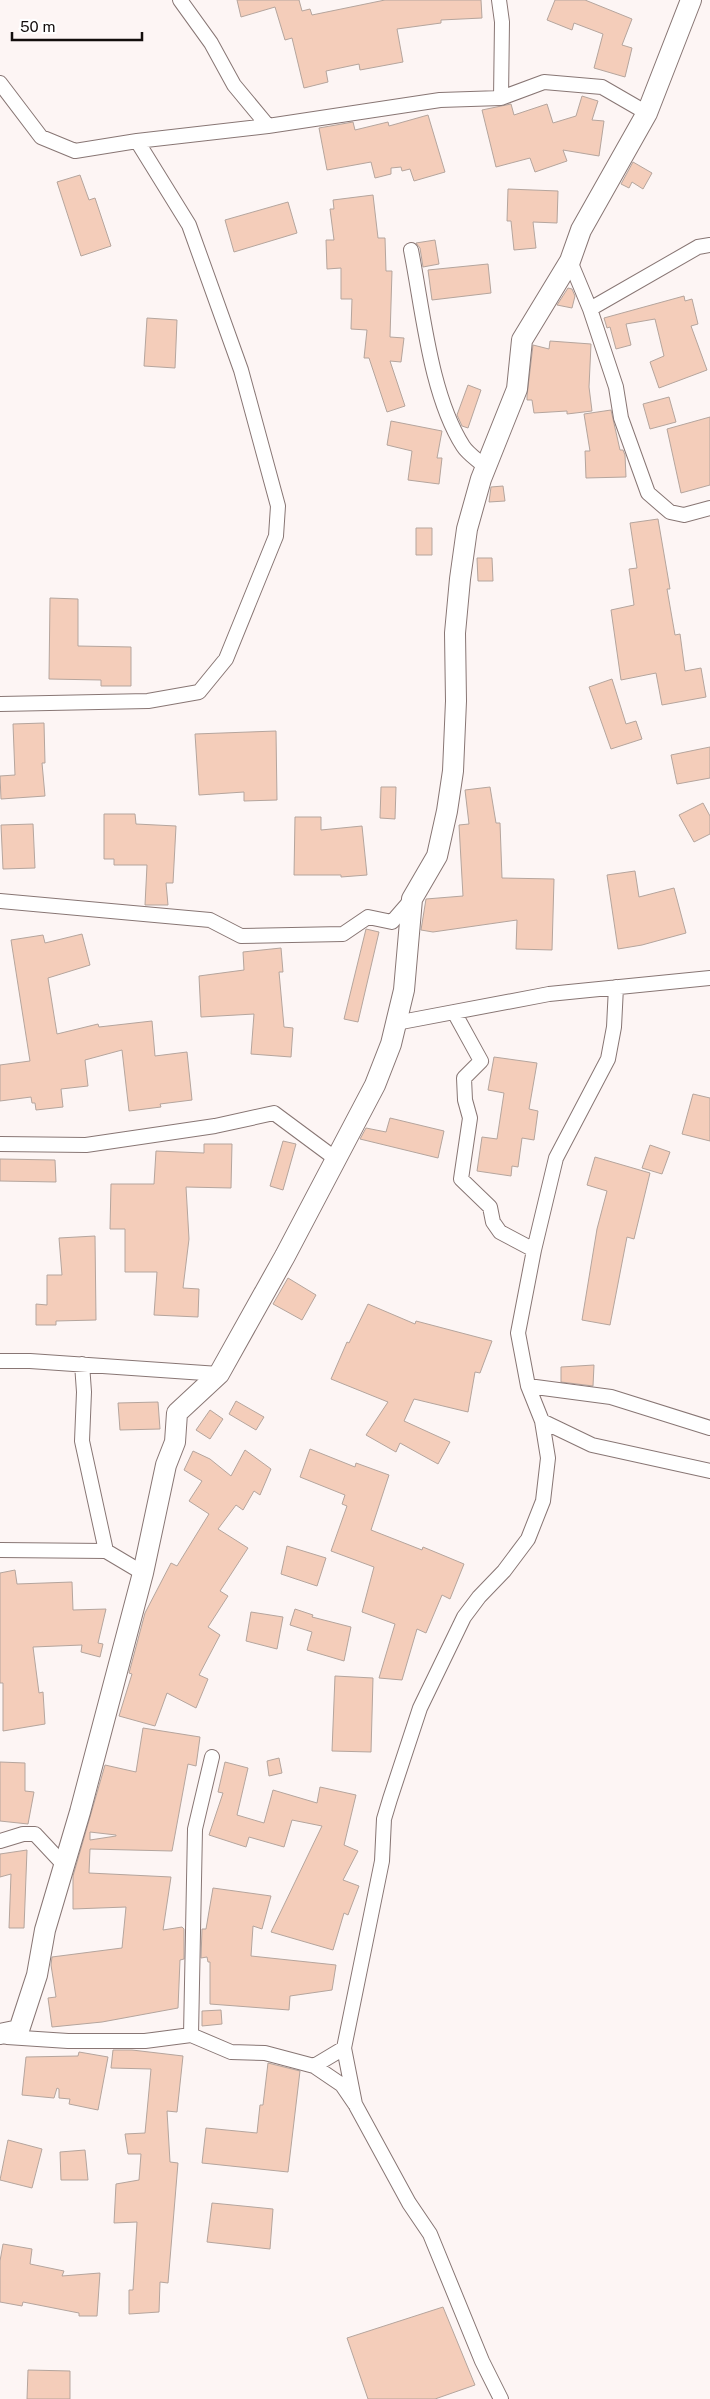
<svg xmlns="http://www.w3.org/2000/svg" width="710" height="2399" font-family="'Public Sans',sans-serif">
<rect width="100%" height="100%" fill="#fdf5f4"/>
<path fill="#f4cdba" stroke="#b5a59d" fill-rule="evenodd" d="M237,0H299L302,11L310,9L312,15L385,0H481L482,18L441,20V23L397,29L403,62L360,70L359,64L326,71L328,82L304,88L292,38L285,40L275,7L241,17Z
M555,0H585L632,19L622,45L632,48L625,77L594,68L603,34L574,23L572,30L547,20Z
M582,96L598,101L592,120L604,121L599,156L563,150L567,161L535,172L530,158L496,167L482,110L511,104L514,115L547,104L553,123L576,116Z
M428,115L445,172L414,181L410,169L402,171L401,167L391,168V174L375,178L371,162L327,170L319,128L353,122L355,130L388,122L389,126Z
M633,162L652,173L643,189L632,182L629,188L621,184Z
M80,175L89,200L95,198L111,246L81,256L57,182Z
M508,189L558,191L557,223L533,222L536,248L514,250L511,221H507Z
M373,195L378,238H385L386,271H392L390,337L404,338L401,362L390,361L405,406L387,412L369,358H364L367,330L351,329L352,299H341V268L327,269L326,240H334L330,209H334L333,200Z
M288,202L297,233L234,252L225,220Z
M435,240L439,264L423,267L420,248L416,243Z
M488,264L491,293L432,300L428,270Z
M568,288L572,289L575,296L572,308L557,305Z
M684,296L685,301L692,299L698,324L691,326L707,370L659,388L650,362L664,356L655,319L626,324L631,345L616,349L610,327L607,328L604,318Z
M147,318L177,320L175,368L144,366Z
M550,341L591,344L589,387L592,411L567,414V411L534,413L532,400H527V396L533,345L549,349Z
M468,385L481,390L468,428L462,426L457,415Z
M669,397L676,422L650,429L643,404Z
M611,410L620,450H623L625,455L626,477L586,478L585,451H590L584,414Z
M710,417V485L681,493L667,429Z
M391,421L442,431L437,458H442L439,484L408,480L412,451L387,445Z
M503,486L505,501L489,502L491,487Z
M658,519L670,589H667L675,635L680,634L685,671L701,668L706,697L662,705L656,673L621,680L611,610L634,605L629,569L637,568L630,523Z
M416,528H432V555H416Z
M477,558H492L493,581H478Z
M50,598L78,599V646L131,647V686H101V680L49,679Z
M612,679L626,724L636,721L642,739L611,749L589,687Z
M44,723L45,763H42L45,796L1,799L0,776L15,775L13,724Z
M276,731L277,800L244,801V792L199,795L195,734Z
M710,747V778L677,784L671,755Z
M381,787H396L395,819L380,818Z
M490,787L496,823H500L502,878L554,879L552,950L516,949L517,920L433,932L421,930L426,899L463,896L459,825L469,824L465,790Z
M703,803L710,816V834L694,842L679,815Z
M104,814H135L136,824L176,826L173,883H166L168,905H145L147,865H114V859H104Z
M295,817H321V830L362,826L367,875L341,877V875H294Z
M33,824L35,868L3,869L1,825Z
M635,871L639,897L674,888L686,933L642,945L618,949L607,875Z
M366,929L379,932L358,1022L344,1019Z
M82,934L90,965L48,978L57,1034L98,1024L99,1027L152,1021L155,1056L187,1052L192,1100L160,1104L161,1107L129,1111L122,1050L85,1060L88,1086L61,1089L63,1107L36,1110L35,1103H32L31,1097L0,1101V1065L30,1061L11,940L43,935L45,943Z
M281,948L283,972H279L284,1027L293,1028L291,1057L251,1054L254,1014L201,1017L199,976L244,970L243,952Z
M494,1057L537,1063L529,1109L538,1111L534,1140L522,1138L518,1167L512,1166L511,1176L477,1171L482,1137L497,1139L504,1093L488,1090Z
M693,1094L710,1098V1141L682,1134Z
M390,1118L444,1131L438,1158L360,1139L366,1128L386,1132Z
M283,1141L296,1144L283,1190L270,1186Z
M204,1144H232L231,1188L186,1187L189,1239L183,1288L199,1289L198,1317L154,1315L157,1272H125V1229H110L111,1184H154L156,1151L204,1153Z
M650,1145L670,1152L662,1174L642,1168Z
M595,1157L650,1173L634,1239L627,1237L610,1325L582,1320L597,1229L607,1191L587,1185Z
M0,1159L55,1160L56,1182L0,1181Z
M95,1236L96,1320L56,1321V1325H36V1304L47,1305V1275H62L59,1238Z
M288,1278L316,1295L302,1320L273,1304Z
M368,1304L415,1324L416,1321L492,1341L480,1373L475,1372L468,1412L414,1399L404,1421L450,1442L438,1464L400,1443L396,1452L366,1435L388,1402L331,1379L347,1342L349,1343Z
M594,1365L593,1386L561,1382V1367Z
M236,1401L264,1417L256,1430L229,1414Z
M158,1402L160,1429L120,1430L118,1403Z
M210,1410L223,1419L210,1439L196,1430Z
M310,1449L355,1467L356,1463L389,1475L371,1530L422,1550L423,1547L464,1564L450,1599L442,1595L426,1633L417,1629L402,1680L379,1678L395,1624L362,1612L374,1567L331,1551L347,1506L342,1504L345,1495L300,1477Z
M245,1450L271,1469L260,1495L254,1491L243,1510L236,1505L218,1529L248,1548L220,1591L228,1596L208,1627L220,1635L199,1675L208,1679L196,1708L167,1693L155,1726L119,1716L132,1674L129,1673L145,1613L171,1563L177,1566L209,1514L189,1501L202,1481L184,1470L193,1451L210,1459L231,1476Z
M287,1546L326,1558L317,1586L281,1574Z
M15,1570L17,1584L72,1582L73,1610L106,1609L98,1643L103,1644L100,1657L81,1652L82,1645L33,1647L39,1693L43,1692L45,1724L3,1731V1683H0V1573Z
M295,1609L313,1615L312,1617L351,1627L344,1661L307,1650L312,1632L290,1625Z
M251,1612L283,1617L277,1649L246,1641Z
M335,1676L373,1678L371,1752L332,1751Z
M143,1728L200,1737L196,1766L188,1764L172,1851L90,1849L89,1873L171,1877L163,1930L182,1927L184,1929V1959L180,1960L178,2008L102,2022L52,2027L48,1998L56,1997L51,1965L52,1957L122,1948L126,1907L73,1909V1876L105,1765L136,1772ZM90,1832L116,1835V1836L90,1840Z
M279,1758L282,1773L269,1776L267,1761Z
M0,1762L25,1763V1791L34,1792L28,1824L0,1821Z
M225,1762L248,1768L237,1815L264,1823L273,1790L317,1803L320,1787L356,1795L344,1845L358,1851L343,1880L359,1886L348,1915L344,1913L333,1950L271,1932L322,1826L292,1820L284,1847L249,1837L246,1847L209,1835L223,1793L218,1792Z
M27,1850L24,1928H9L11,1874L0,1877V1854Z
M213,1888L271,1896L262,1929L253,1926L251,1956L336,1965L332,1990L290,1996L289,2010L210,2004V1962H208L207,1957L201,1958L202,1929H206Z
M221,2010L222,2024L202,2026V2011Z
M113,2050H132L183,2056L177,2112L167,2111L170,2162L178,2163L168,2283L160,2282L159,2312L129,2314V2290H133L137,2222L114,2223L116,2184L139,2180L141,2154H128L125,2134L145,2133L151,2069L111,2068Z
M79,2052L108,2057L98,2110L69,2104L70,2099L59,2098V2089L57,2088L54,2098L22,2095L26,2057L78,2056Z
M268,2063L300,2071L288,2172L202,2163L206,2128L257,2133L260,2105H263Z
M8,2140L42,2149L32,2188L0,2180Z
M85,2150L88,2180H61L60,2152Z
M212,2203L273,2209L270,2249L207,2242Z
M3,2244L32,2249L30,2264L64,2271L62,2276L100,2273L97,2316H79V2313L23,2302L22,2306L0,2302V2261Z
M443,2307L475,2385L435,2399H368L347,2338Z
M28,2370L70,2371V2399H27Z"/>
<g fill="none" stroke-linecap="round" stroke-linejoin="round">
<defs>
<path id="street" d="M180,0L211,43L234,85L268,126
M499,0L502,22L501,98
M0,83L41,137L75,151L137,141L268,126L440,100L501,98L544,82L602,87L647,113
M411,250C423,310 430,394 463,446C468,454 478,460 485,467
M570,261L590,309L616,387L621,418L648,493L670,512L684,515L710,508
M590,309L698,247L710,245
M0,704L148,701L199,692L226,659L276,536L278,506L241,370L189,225L137,141
M0,901L210,920L241,936L343,934L368,917L392,922L412,899
M454,1012L481,1061L464,1078L465,1100L470,1118L461,1179L490,1207L493,1222L500,1232L534,1250
M396,1023L549,994L710,978
M0,1144L86,1145L215,1126L274,1113L336,1159
M0,1361H30L219,1374
M82,1364L84,1392L82,1441L106,1551
M528,1386L611,1397L710,1428
M542,1421L592,1445L710,1471
M0,1550L106,1551L143,1573
M0,1841L23,1834H35L64,1865
M191,2035L195,1829L212,1757
M7,2037L68,2041H145L191,2035L231,2052L265,2053L314,2066L342,2085L355,2104L409,2203L430,2234L482,2361L501,2399
M314,2066L344,2048
M355,2104L344,2048L382,1861L384,1819L390,1799L420,1708L464,1617L479,1597L504,1571L528,1539L543,1501L548,1458L542,1421L528,1386L518,1333L534,1250L556,1158L608,1059L614,1027L616,987"/>
<path id="secondary" d="M0,2034L19,2030L37,1975L45,1930L80,1812L143,1573L166,1465L175,1442L177,1413L219,1374L285,1256L375,1085L391,1044L404,990L412,899L437,856L447,811L453,771L456,701L455,633L460,579L467,529L481,479L517,389L522,340L570,261L581,230L647,113L691,0"/>
</defs>
<use href="#street" stroke="#887674" stroke-width="16"/>
<use href="#secondary" stroke="#887674" stroke-width="22"/>
<use href="#street" stroke="#fff" stroke-width="14"/>
<use href="#secondary" stroke="#fff" stroke-width="20"/>
</g>
<path d="M12 32v8h130v-8" fill="none" stroke="#130d0c" stroke-width="2.5"/>
<text x="20" y="32" font-size="15" fill="#130d0c" stroke="#ffffff" stroke-width="4" paint-order="stroke">50 m</text>
</svg>
